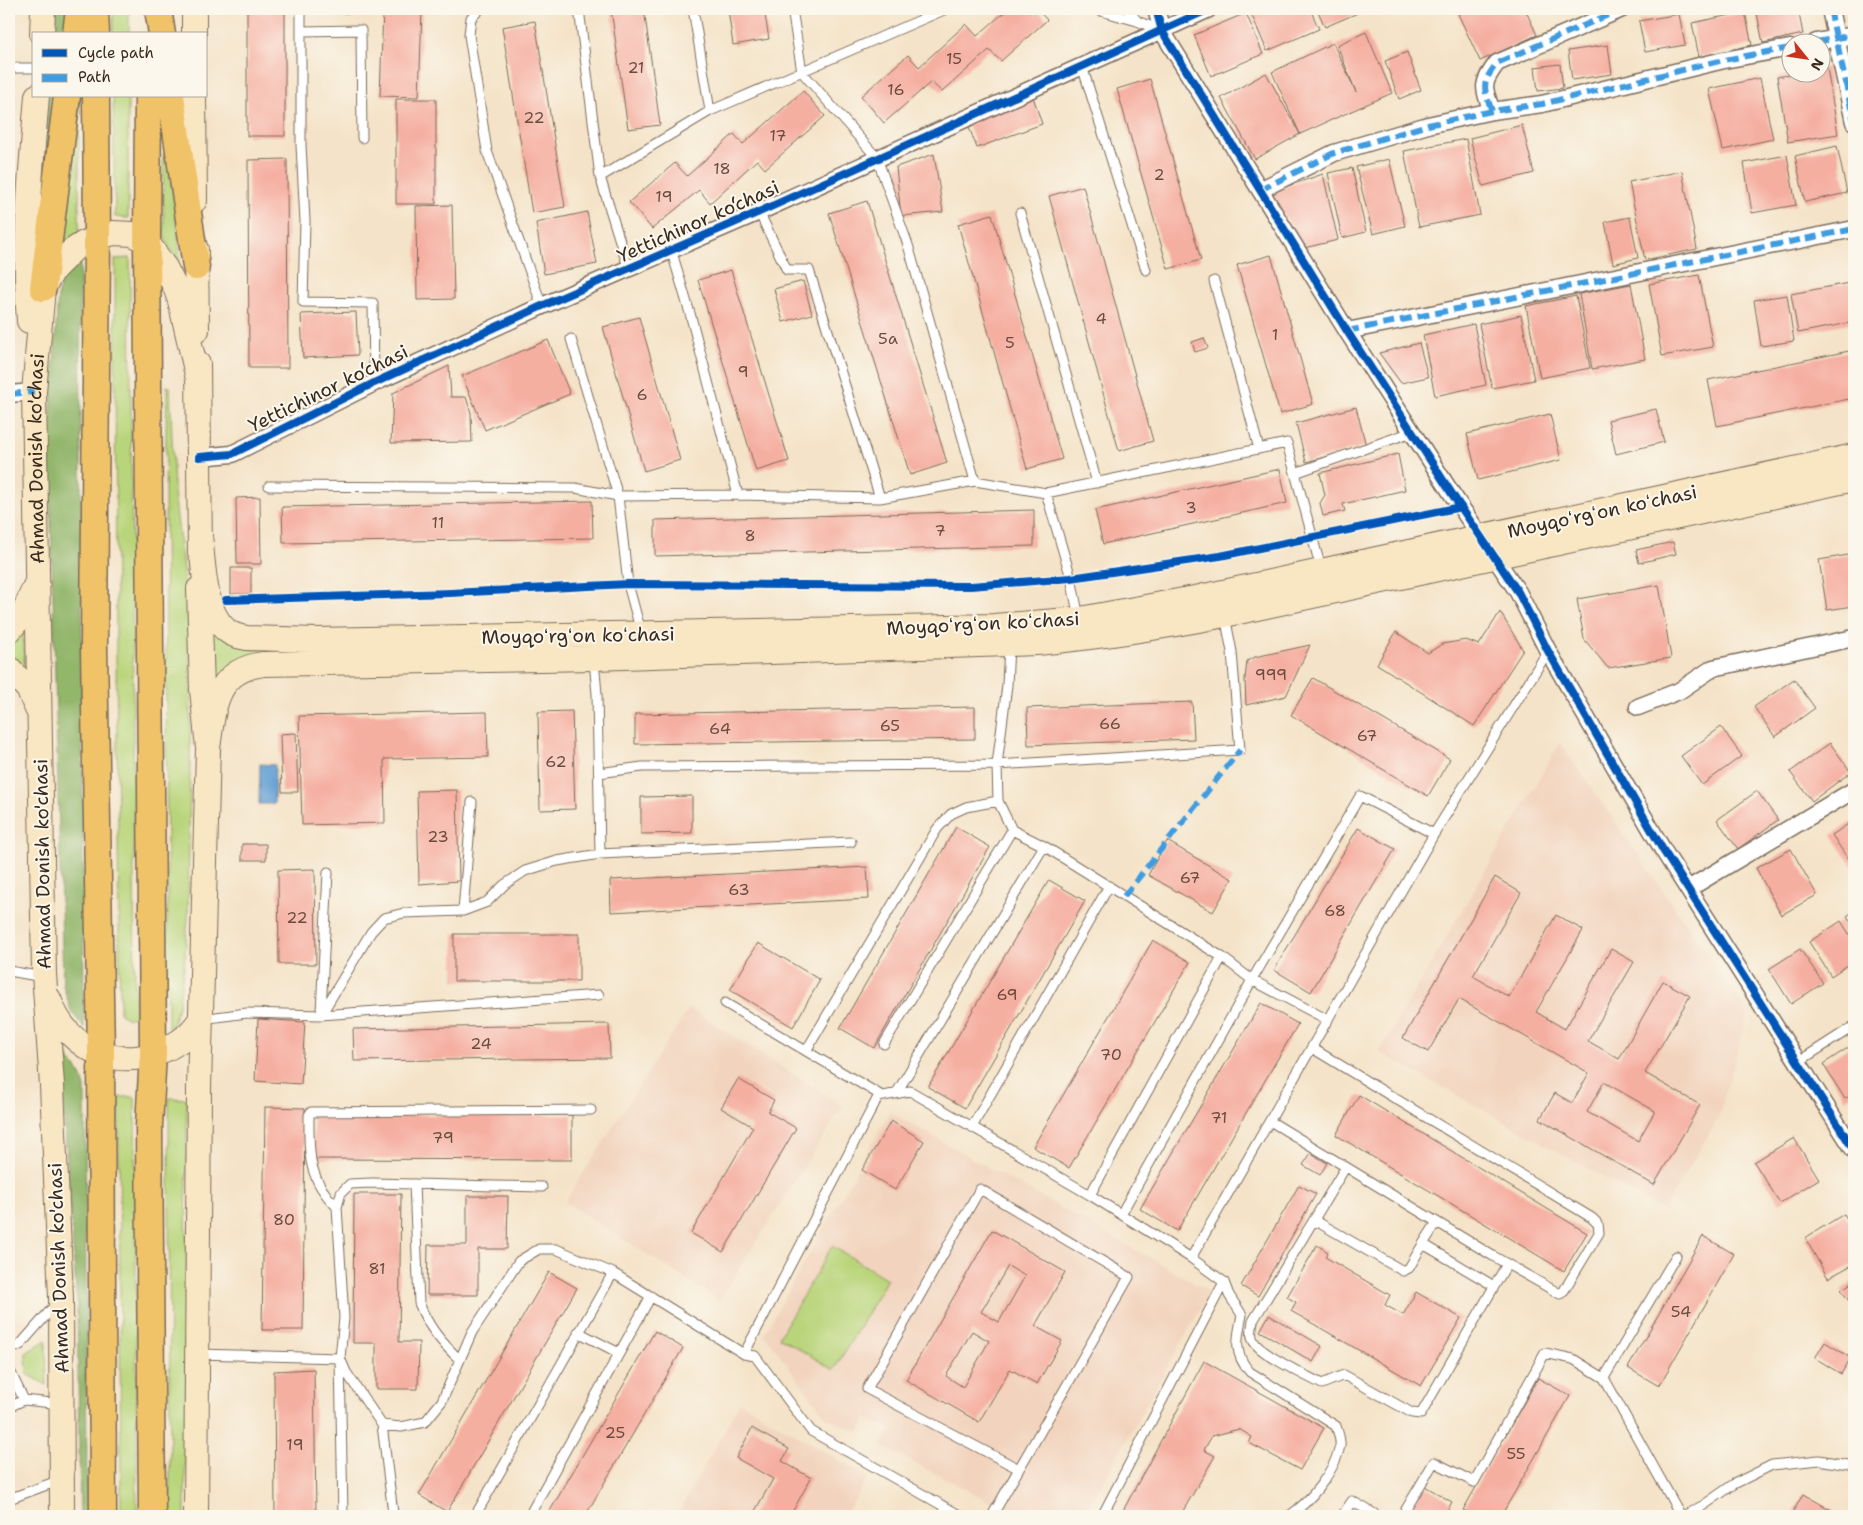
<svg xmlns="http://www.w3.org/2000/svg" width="1863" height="1525" font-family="'Shantell Sans',sans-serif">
<rect width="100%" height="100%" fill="#fbf7ec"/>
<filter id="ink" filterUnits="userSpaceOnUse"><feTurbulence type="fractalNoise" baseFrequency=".02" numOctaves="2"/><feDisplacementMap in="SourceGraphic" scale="10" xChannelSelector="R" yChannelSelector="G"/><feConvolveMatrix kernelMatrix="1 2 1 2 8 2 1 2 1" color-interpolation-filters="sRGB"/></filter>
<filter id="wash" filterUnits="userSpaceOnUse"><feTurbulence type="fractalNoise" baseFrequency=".0096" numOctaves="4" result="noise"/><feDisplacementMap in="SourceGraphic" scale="20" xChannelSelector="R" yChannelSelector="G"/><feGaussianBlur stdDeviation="1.12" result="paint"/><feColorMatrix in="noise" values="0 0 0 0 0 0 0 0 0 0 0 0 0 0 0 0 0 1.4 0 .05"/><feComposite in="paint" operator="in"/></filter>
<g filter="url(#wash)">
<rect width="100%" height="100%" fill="#f4e3c8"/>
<path fill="#f2d4be" d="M1560,743L1748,1013L1718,1119L1663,1210L1379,1052Z
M689,1008L843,1106L719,1300L565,1202Z
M890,1112L1210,1292L1083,1516H1018L882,1446L890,1430L867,1418L859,1433L826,1417L764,1334Z
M740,1402L868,1477L845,1516H677Z"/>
<path fill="#b9d57b" stroke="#7a804c" d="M113,9H129V34H113Z
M79,96V233L62,247Z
M113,96H128V218L115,217Z
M167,153L178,233L180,262L170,250L164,236L163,154Z
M130,258L135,1014L128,1019L120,1014L116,651L115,259Z
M167,386L170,387L174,492L188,611L191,684L188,918L184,967L179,1003L172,1027L168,1028L165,492Z
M23,626L25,675L9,661V642Z
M209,626L252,649L290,653L212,684Z
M119,1097H135L137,1516H121Z
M169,1098L187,1099L185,1516H170Z
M832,1246L887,1279L834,1370L779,1337Z
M46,1340L47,1385L27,1374L26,1353Z"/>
<path fill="#92b66b" stroke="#667044" d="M54,9H67L63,34H53Z
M48,96H55L44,190L41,188Z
M80,256L84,1028L71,1011L63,985L49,443L58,293L66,270Z
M61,1047L81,1075L85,1087L87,1516H80L77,1305L62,1087Z"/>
<path fill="#639fd4" stroke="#4f6479" d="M260,764L275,765L274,804H259Z"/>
<g id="blocks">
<path fill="#f5afa1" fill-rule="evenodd" d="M247,9H285V136H247Z
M315,9H355V13H315Z
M383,9H422L419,97L380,96Z
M611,9H644L660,125L628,129Z
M728,9H764L769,39L733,45Z
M1008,9H1037L1047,20L1001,61L989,50L942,92L931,82L884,123L861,96L908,55L919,67L966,24L977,36Z
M1255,9H1310L1319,29L1267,51L1250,11Z
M1317,9H1367L1325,27Z
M1469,9H1525L1537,35L1480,61L1458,14Z
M1756,9H1798L1803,34L1763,43Z
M1745,12L1752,45L1699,57L1692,23Z
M1246,13L1263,54L1211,76L1194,35Z
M1679,14L1685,45L1645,52L1639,21Z
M535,21L565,207L532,213L502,27Z
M1366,32L1392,93L1300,134L1272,72L1333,43L1356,92L1337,45Z
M1608,45L1612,74L1572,80L1568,51Z
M1407,52L1421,90L1399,99L1385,61Z
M1560,64L1563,88L1538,91L1535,67Z
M1827,68L1838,134L1788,142L1777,77L1803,72H1820V69Z
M1266,73L1300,134L1255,159L1221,98Z
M1760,78L1773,139L1723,150L1709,89Z
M1150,79L1201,260L1168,269L1117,89Z
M803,91L825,116L765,169L757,160L710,203L699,190L652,229L629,202L675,163L687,176L734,134L743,144Z
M1033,97L1042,124L977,148L967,122Z
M396,99H436V204H396Z
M1522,125L1534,173L1483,186L1470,138Z
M1466,139L1480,215L1419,227L1404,151Z
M1837,146L1847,193L1805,202L1795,156Z
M934,154L943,212L901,216L896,167Z
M1787,155L1796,205L1752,213L1744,163Z
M287,159L288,368H249L248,160Z
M1389,159L1405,226L1373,234L1356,167Z
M1352,168L1366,232L1342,238L1328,173Z
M1682,171L1697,249L1645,260L1629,182Z
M1323,174L1338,240L1304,248L1270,192Z
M1083,186L1153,441L1119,451L1049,196Z
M867,201L947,463L910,475L829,213Z
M452,205L454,299L417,300L416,206Z
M587,212L597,264L544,274L536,223Z
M992,214L1062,459L1027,469L958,224Z
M1630,217L1638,258L1613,264L1605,222Z
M1271,255L1313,404L1280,414L1237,265Z
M731,270L789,461L756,471L698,280Z
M1699,275L1713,347L1662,356L1649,284Z
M803,281L812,314L783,322L774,289Z
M1854,282V322L1798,333L1791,294Z
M1631,284L1645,359L1592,369L1579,294Z
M1787,295L1794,341L1761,346L1754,300Z
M1576,296L1590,368L1540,378L1526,306Z
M356,312L358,355L303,358L301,314Z
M1521,315L1534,380L1492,388L1479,324Z
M639,317L680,460L644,471L603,327Z
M1474,324L1486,385L1435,396L1423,335Z
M1204,338L1208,348L1195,352L1192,342Z
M548,340L570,394L485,430L462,376Z
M1419,343L1428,377L1401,383L1379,353Z
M1854,350V398L1717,426L1708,380Z
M449,366L451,397H466L471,413L472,442L391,443L393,393Z
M1356,407L1366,446L1306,462L1296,423Z
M1656,409L1664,442L1616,454L1608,420Z
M1550,414L1561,460L1478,480L1467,434Z
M1398,454L1405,490L1343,504L1345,511L1323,516L1320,503L1325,495L1320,473Z
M1280,469L1287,503L1103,544L1095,510Z
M260,497L261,564H237L236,498Z
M592,501L593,538L283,543L282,507Z
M1034,510V546L655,556V520Z
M1673,542L1676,554L1639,563L1636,550Z
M1854,554V606L1827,610L1819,560Z
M231,568H251V594H231Z
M1659,585L1671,658L1608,668L1584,639L1577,599Z
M1500,612L1523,650L1474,726L1377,664L1396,632L1428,653L1442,644L1466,640L1479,645Z
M1310,645L1286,696L1246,705L1245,679L1247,661L1255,657Z
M1313,678L1450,759L1428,796L1291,715Z
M1794,679L1815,708L1775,737L1754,707Z
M1192,702L1194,739L1028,745L1027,708Z
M975,707V739L635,744V714Z
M572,711L575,809L540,810L538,712Z
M487,712L488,757L384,759L385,823L302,825L299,716Z
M1721,727L1742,756L1702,785L1681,756Z
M296,733L298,792H282L280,734Z
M1830,743L1851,772L1812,801L1790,772Z
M457,790L459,881L419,884L417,791Z
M1757,791L1778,820L1738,849L1717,820Z
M692,796V833L641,834V797Z
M1854,820V868L1832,835Z
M956,827L990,847L874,1048L840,1028Z
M1358,828L1395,849L1311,992L1274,970Z
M1167,841L1232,879L1213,912L1148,875Z
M242,844H266V860H242Z
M1791,849L1817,895L1781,915L1756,868Z
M867,867L869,899L611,912L610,880Z
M315,869L316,964H279L278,870Z
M1495,877L1521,893L1473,976L1509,997L1556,915L1583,930L1536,1012L1565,1029L1611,949L1634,962L1588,1041L1619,1059L1663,981L1690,996L1645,1073L1700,1105L1654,1185L1540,1119L1555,1093L1572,1103L1589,1073L1459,999L1428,1052L1403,1038ZM1604,1082L1655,1111L1638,1141L1587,1112Z
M1049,880L1085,901L965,1108L928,1087Z
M1854,911V927L1847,916Z
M1841,921L1854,942V961L1831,976L1809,942Z
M454,934H579V981H454Z
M1153,940L1190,962L1069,1168L1033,1147Z
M758,943L820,980L793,1027L730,990Z
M1800,949L1823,983L1791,1004L1769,969Z
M1261,1003L1298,1024L1177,1231L1140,1209Z
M258,1019L305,1022L301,1084L255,1081Z
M609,1024L610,1058L354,1061L353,1029Z
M1854,1044V1093L1845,1099L1823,1064Z
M738,1079L774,1100L768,1112L796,1128L723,1252L691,1233L753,1127L721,1108Z
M1359,1095L1587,1233L1564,1271L1336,1135Z
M265,1107L305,1108L303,1330H262Z
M313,1115H572V1160L313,1159Z
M891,1121L924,1141L895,1190L862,1170Z
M1794,1138L1819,1179L1780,1203L1754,1162Z
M1311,1153L1327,1163L1320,1175L1303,1165Z
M1299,1185L1316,1194L1258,1296L1241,1286Z
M354,1194H401L399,1342H419L418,1389H376V1343H353Z
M467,1196H508L507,1249H478V1295H427L428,1245H467Z
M1844,1214L1854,1230V1264L1828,1278L1805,1238Z
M992,1230L1065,1272L1035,1326L1062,1341L1037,1384L1010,1369L979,1422L906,1380ZM1008,1266L1025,1276L999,1322L981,1312ZM972,1331L989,1341L963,1387L946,1376Z
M1703,1236L1734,1254L1659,1386L1628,1368Z
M1317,1245L1328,1252L1325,1257L1390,1295L1385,1305L1403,1315L1416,1292L1461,1318L1421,1386L1291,1311L1296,1302L1287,1297Z
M549,1272L577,1288L447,1512L419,1495Z
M1854,1281V1308L1841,1290Z
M1269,1315L1322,1346L1313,1362L1260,1331Z
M655,1331L683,1348L585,1516H547Z
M1825,1342L1851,1358L1841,1374L1815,1358Z
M1204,1361L1324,1428L1300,1470L1249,1443L1252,1437L1239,1429L1212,1436L1204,1450L1215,1456L1180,1516H1120Z
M314,1369L316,1516H275L274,1371Z
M1538,1378L1570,1396L1501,1516H1475L1463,1510Z
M752,1428L789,1449L782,1461L811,1478L790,1516H752L773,1479L736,1458Z
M1423,1485L1452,1502L1444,1516H1405Z
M1803,1494L1842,1516H1791Z"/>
</g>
</g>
<g filter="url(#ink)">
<use href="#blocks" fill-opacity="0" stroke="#7c6b5a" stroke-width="1"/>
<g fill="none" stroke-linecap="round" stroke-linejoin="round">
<defs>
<path id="lane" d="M301,9V31
M480,9L471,18L469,35L487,151L542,306
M579,9L600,177L629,270
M693,9L710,111
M792,9L802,72L877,158L908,245L975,481
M1094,9L1137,21
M1128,9L1137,21L1160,30
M1082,66L1146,270
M9,68H34
M362,138L361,30L301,31V145L305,221L303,302L373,303L374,383
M600,177L710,111L946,9
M759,212L787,270H809L880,498
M1020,213L1097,483
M671,249L691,317L738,495
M1214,281L1259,449
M571,339L618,496L628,584L641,632
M1295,473L1412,432
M269,486L575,488L618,496L738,495L880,498L975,481L1046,493L1287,443L1321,569
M1046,493L1071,578L1079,618
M1009,646L1007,685L997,765L998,801L1012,830L1044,846L1222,957L1252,980L1121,1214
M594,660L597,694L600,854
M599,773L642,767L997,765L1240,750L1232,652L1225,616
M463,911L472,802
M9,971L43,977
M725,1003L806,1051
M321,1012L328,872
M321,1015L371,932L384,918L404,913L463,911L487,902L504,885L525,871L557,861L600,854L851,842
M201,1019L247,1013L321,1015L599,995
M1328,1020L1252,980L1360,796L1434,834
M884,1044L1012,830
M1798,1062L1854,1026
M896,1094L1044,846
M882,1096L806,1051L937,829L951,814L966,807L998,801
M1270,1121L1493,1256L1560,1294L1563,1292L1599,1233L1598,1224L1592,1218L1312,1048
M972,1127L1109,886
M1345,1168L1253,1321C1252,1328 1250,1334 1253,1340C1259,1354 1307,1376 1322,1384L1344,1375L1412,1413L1421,1414L1507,1264
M414,1184L419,1303C428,1327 442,1343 460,1360
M542,1187L372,1183L350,1184L341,1193L337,1207L344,1318L340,1358L346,1372L382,1425L401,1427L425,1422L442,1401L472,1332L519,1261L539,1249H556L613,1273L744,1354L755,1356L811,1431L961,1516
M1090,1195L1222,957
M337,1207C307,1178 309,1153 309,1115L311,1112L591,1110
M1314,1220L1403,1271L1409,1268L1423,1244L1494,1286
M1423,1244L1437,1222
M1191,1258L1434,834L1548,651
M578,1332L619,1353
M9,1350L20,1345L56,1304
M198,1354L340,1358L343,1516
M744,1354L878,1097L910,1091L1090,1195L1191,1258L1224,1282L1229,1295L1242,1315C1237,1338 1233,1354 1250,1372L1336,1426C1338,1432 1341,1440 1340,1446C1335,1471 1310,1502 1289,1516
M9,1369L24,1400
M1604,1378L1676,1256
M9,1407L24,1400L61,1404
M382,1425L393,1513L395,1516
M9,1499L60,1480
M475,1516L613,1273
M529,1516L651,1296
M992,1516L1129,1277L980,1189L867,1389L1019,1469
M1102,1516L1224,1282
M1342,1516L1352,1501L1378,1516
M1402,1516L1434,1462L1474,1482L1545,1353L1573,1359L1604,1378L1681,1516
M1683,1516L1704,1505L1734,1484L1772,1465L1819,1460L1854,1466"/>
<path id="street" d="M1156,9L1162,31L1347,331L1452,494L1518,592L1548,651L1663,850L1854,1150
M1830,9L1854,122
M1816,42L1854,35
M1492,111C1483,87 1481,84 1497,63L1622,9
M1260,190L1334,153L1428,125L1492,111L1542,104L1724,60L1790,48
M1347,331L1854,229
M9,394L34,392
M199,457L232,454L374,383L542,306L759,212L1209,9
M1638,707L1679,691L1713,668L1854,638
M1688,889L1854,790"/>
<g id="secondary">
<path d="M194,9V34"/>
<path d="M42,34L43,9"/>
<path d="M194,96L195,200"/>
<path d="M196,249L197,330"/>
<path d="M29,321C23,246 31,171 37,96"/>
<path d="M198,364L200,553"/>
<path d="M200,536C204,564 203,609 225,629C231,635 239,637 247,638L317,640L994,626L1080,619L1200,597L1854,456"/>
<path d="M9,631L23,614L35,586"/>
<path d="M9,668L28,689L37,709"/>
<path d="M208,748C214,708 214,671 263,664L594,658L1037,643C1101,637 1163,627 1225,615L1854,479"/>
<path d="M49,999C69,1056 129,1076 180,1041C188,1036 195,1027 201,1019"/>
<path id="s1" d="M62,1516L61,1298L52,1085L44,974L34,392L43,288L54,269L73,250L84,243L113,233L133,234L147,242L166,269L175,287L180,301L198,379"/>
<path d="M196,1516L199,1088L208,748L202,690L199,589"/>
</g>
<path id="primary" d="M95,9L96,34
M158,9L162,34
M76,34L79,9
M96,96L97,238L94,648L101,1053L103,1516
M148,96L147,242L153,1054L149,1126L152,1516
M171,96L196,267
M43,288L67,96"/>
</defs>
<use href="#lane" stroke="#7c6b5a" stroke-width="11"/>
<use href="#street" stroke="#7c6b5a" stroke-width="19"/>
<use href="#secondary" stroke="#7c6b5a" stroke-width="26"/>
<use href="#primary" stroke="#7c6b5a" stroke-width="29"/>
<use href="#lane" stroke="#fff" stroke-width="9"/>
<use href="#street" stroke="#fff" stroke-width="16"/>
<use href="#secondary" stroke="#f9e7c3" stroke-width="24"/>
<use href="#primary" stroke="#f0c369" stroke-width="26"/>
<path stroke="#3f9ce0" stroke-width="6" stroke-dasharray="12 6" stroke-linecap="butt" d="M1830,9L1854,122
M1816,42L1854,35
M1492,111C1483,87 1481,84 1497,63L1622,9
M1260,190L1334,153L1428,125L1492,111L1542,104L1724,60L1790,48
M1347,331L1854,229
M9,394L34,392
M1124,896L1240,750"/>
<defs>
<path id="cycleway" d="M1156,9L1162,31L1347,331L1452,494L1518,592L1548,651L1663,850L1854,1150
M199,457L232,454L374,383L542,306L759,212L1209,9
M226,600L450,593L628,584L971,586L1071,578L1220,556L1461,507"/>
</defs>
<use href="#cycleway" stroke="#fbf7ec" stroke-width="11"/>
<use href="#cycleway" stroke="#0057b8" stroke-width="8"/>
</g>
</g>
<g text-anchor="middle" stroke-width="4" stroke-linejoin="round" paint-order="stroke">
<g font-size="16" fill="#6a4b3f">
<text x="954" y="64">15</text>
<text x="636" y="73">21</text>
<text x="896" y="95">16</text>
<text x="534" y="123">22</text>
<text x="778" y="141">17</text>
<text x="722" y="174">18</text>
<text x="1159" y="180">2</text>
<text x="664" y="202">19</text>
<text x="1101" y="324">4</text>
<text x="1275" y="340">1</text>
<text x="888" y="344">5а</text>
<text x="1010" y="348">5</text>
<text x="743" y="377">9</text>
<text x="642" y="400">6</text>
<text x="1191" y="513">3</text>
<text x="438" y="528">11</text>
<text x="940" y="536">7</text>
<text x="750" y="541">8</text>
<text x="1271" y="680">999</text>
<text x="1110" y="729">66</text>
<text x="890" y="731">65</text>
<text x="720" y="734">64</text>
<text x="1367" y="741">67</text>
<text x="556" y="767">62</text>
<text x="438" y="842">23</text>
<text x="1190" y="883">67</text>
<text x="739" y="895">63</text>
<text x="1335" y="916">68</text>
<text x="297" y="923">22</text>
<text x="1007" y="1000">69</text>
<text x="481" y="1049">24</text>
<text x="1111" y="1060">70</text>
<text x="1219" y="1123">71</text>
<text x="443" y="1143">79</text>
<text x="284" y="1225">80</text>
<text x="377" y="1274">81</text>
<text x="1681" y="1317">54</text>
<text x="615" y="1438">25</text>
<text x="295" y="1450">19</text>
<text x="1516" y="1459">55</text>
</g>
<g font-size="19" fill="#3b2a1e" stroke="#fbf7ec">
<text transform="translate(698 221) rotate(-24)" y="7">Yettichinor ko‘chasi</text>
<text transform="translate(328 388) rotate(-26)" y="7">Yettichinor ko‘chasi</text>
<text dy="7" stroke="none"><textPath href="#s1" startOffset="1058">Ahmad Donish ko'chasi</textPath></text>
<text transform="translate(1602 511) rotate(-12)" y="7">Moyqoʻrgʻon koʻchasi</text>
<text transform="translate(983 623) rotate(-3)" y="7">Moyqoʻrgʻon koʻchasi</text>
<text transform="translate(578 635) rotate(-1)" y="7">Moyqoʻrgʻon koʻchasi</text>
<text transform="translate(42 864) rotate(-91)" y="7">Ahmad Donish ko'chasi</text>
<text transform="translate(58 1268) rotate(-92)" y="7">Ahmad Donish ko'chasi</text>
</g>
</g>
<rect width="1863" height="1525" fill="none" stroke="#fbf7ec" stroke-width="30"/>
<rect x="32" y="32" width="175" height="65" fill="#fbf7ec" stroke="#aea59a"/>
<rect x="42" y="49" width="25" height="8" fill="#0057b8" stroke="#aea59a"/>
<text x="78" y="58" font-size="15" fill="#3b2a1e">Cycle path</text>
<rect x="42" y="74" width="25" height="8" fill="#3f9ce0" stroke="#aea59a"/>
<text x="78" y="82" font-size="15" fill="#3b2a1e">Path</text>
<g transform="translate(1806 58) rotate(120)"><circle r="24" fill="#fbf7ec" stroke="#aea59a"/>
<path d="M0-4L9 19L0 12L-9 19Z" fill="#c8321e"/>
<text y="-8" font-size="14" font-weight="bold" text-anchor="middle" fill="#3b2a1e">N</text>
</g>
</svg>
